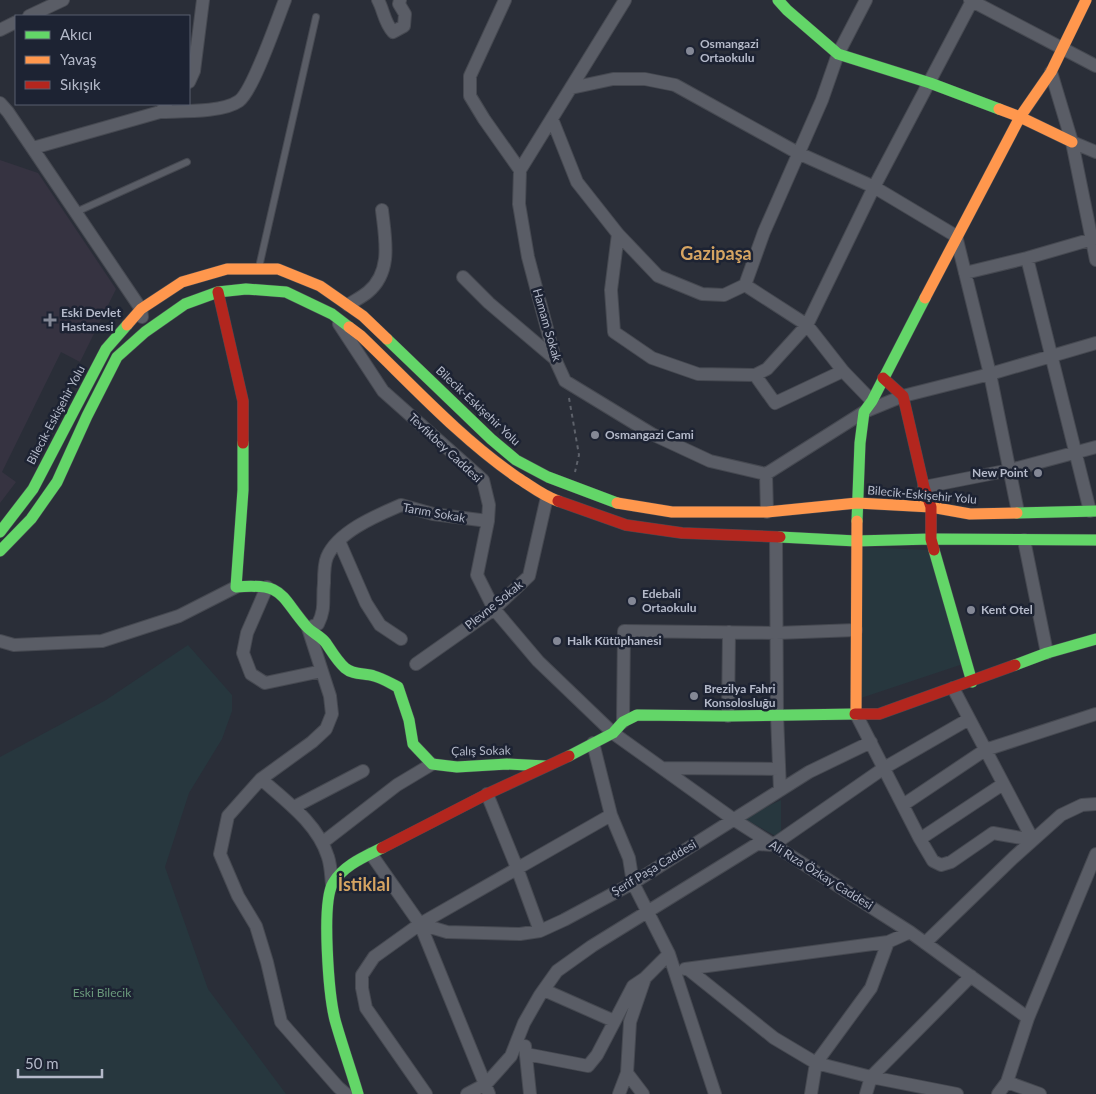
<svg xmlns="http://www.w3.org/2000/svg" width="1096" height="1094" font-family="Lato,sans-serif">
<rect width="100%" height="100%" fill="#2a2e38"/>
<path fill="#363341" d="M0,160L38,173L116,289L80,362L61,352L2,472L16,482L0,503Z"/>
<path fill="#27373e" d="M859,547L929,550L963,664L861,698Z
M188,645L232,695V711L222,739L189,793L165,867L208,989L286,1094H0V757L106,700Z
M781,800V839L743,818Z"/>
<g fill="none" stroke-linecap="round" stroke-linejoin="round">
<defs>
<path id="lane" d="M76,212L187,162
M259,267L316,17"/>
<path id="street" d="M378,0C384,11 384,22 393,32L404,26L405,14L399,4L400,0
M505,0L470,76V96L484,119L520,170
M625,0L520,170L519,204L528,257L555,359L565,381L652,434L710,461L766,474L864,412L903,396L990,374L1096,343
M970,0L1096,66
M29,16L63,0
M0,30L16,22
M1051,72L1072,142L1096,260
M189,82L194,71L203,0
M571,88L613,79H645L675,85L798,153L874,187L956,236L990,374L1018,512
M0,103L8,112L141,309L142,317
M160,112C180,111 222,113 239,101C253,91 277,20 285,0
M552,119L577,182L618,234L658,276L702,294L724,295L745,285L764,232L822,100L838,54L866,0
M1072,142L1096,152
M33,148L160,112L166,107
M618,234L611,290L614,332L652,358L698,374L755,375L767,369L807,325L874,187L972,1
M1027,258L1090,511
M965,273L1027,258L1096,238
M463,277L489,303L555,359
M745,285L807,325L843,371L872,401
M348,305C354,301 362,297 368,292C393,271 385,238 382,210
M339,324L383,391L483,480L489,505L488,521L477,575L494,609L538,661L613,733L733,819L910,932L1028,1018
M755,375L775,403L843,371
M766,474L767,512
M924,487L1010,470L1096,447
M776,538L777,715L780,790
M1024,540L1047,653
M339,541L366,603L380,625L401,639
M267,587L247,633L243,653L251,674L265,683L322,671
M0,641L14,645L102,641L179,616L236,587
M416,664L494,609L529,576L547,497
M953,688L1033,840
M856,714L920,839L933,861L941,865L951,862L993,833L1033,840
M728,716L729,632
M623,722L624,631L776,633L856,630
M593,743L611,815L629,858L633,883L669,954L715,1094
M662,768L779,769
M261,779C286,801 318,824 328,857C331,866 331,876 332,884
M487,794L517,868L540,931
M903,805L985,750L1096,714
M294,807L363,771
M920,839L1003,784
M322,843L397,785L432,764
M371,854L420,924L489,1094
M420,924L447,932L520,934L540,931L564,920L633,883L809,772L871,742
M925,943L1013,858L1061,815L1082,805L1096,804
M685,969L888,942L910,932
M688,969L774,1038L816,1063L871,1077L957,1094
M544,990L614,1021
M525,1046L530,1094
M526,1054L588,1066L597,1055L633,986L645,978
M627,1073L643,1094
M1007,1082L1040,1094
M346,1094L338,1087L281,1022L267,962L256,926L238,896L220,854L228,816L261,779L312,742L326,729L332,714L330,696L308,628L318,624C326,608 322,600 324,583C324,576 324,564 327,557C338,531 378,515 401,505L433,514L488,521
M426,1094L366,1008L362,988V975L374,957L420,924L611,815
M467,1094L486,1084L511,1056L524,1023L540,995L557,971L592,946L757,844L773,845L884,768L969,719
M619,1094L627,1073L630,1022L645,978L669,954
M811,1094L816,1063L871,988L888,942
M866,1094L871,1077L971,976
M998,1094L1007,1082L1028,1018L1096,854"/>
<path id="fast" d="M778,0L787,10L838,54L930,83L999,109
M387,339L491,439L516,460L548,477L617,503
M243,443V490L236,587C284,583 279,594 306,626C312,633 321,636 326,643C332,652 337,661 345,668C353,675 364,673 374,676C382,678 390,683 398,687L409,720L413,744L432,764L457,767L507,764L545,766
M1017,513L1096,511
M857,521L860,443L864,412L872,401L925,298
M0,532L33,489L106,349L127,325
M780,537L856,541L931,539L1096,540
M934,550L972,682
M0,551L31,519L57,482L87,416L117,357L145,332L185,304L218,292L246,289L286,292L332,314L349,327
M1015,665L1047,653L1096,639
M569,756L613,733L623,722L637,715L728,716L855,714
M358,1094C351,1070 342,1045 335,1020C329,996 321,903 333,883C344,865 364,857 382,848"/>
<path id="slow" d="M999,109L1020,117L1072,142
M925,298L1020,117L1051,72L1086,0
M127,325L141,309L182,282L227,269H278L320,286L363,316L387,339
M349,327L361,336C412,385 460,438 518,478C531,486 543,496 558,501
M617,503L672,512H767L857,503L931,507L970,514L1017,513
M856,714L857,521"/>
<path id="jam" d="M218,292L243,401V443
M883,378L903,396L924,487L931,507V539L934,550
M558,501L626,525L682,533L780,537
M855,714H879L1015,665
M382,848L487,794L569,756"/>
</defs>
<use href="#lane" stroke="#464951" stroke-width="8"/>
<use href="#street" stroke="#464951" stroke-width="14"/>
<use href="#fast" stroke="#464951" stroke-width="12"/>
<use href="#slow" stroke="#464951" stroke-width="12"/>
<use href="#jam" stroke="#464951" stroke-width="12"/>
<path stroke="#5d616a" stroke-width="2" stroke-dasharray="4 4" stroke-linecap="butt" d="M569,398L579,455L575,472"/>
<use href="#lane" stroke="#5a5d66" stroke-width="6"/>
<use href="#street" stroke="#5a5d66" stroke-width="12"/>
<use href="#fast" stroke="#63d668" stroke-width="11"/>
<use href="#slow" stroke="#ff974d" stroke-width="11"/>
<use href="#jam" stroke="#b3261e" stroke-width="11"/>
</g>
<g fill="#848896" stroke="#1d2333" stroke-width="2">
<circle cx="690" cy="51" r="5"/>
<path d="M47.5 312.5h5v5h5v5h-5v5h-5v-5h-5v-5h5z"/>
<circle cx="595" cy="435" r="5"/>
<circle cx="1038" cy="473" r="5"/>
<circle cx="632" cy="601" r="5"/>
<circle cx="971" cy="610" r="5"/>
<circle cx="557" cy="641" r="5"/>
<circle cx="694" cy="696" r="5"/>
</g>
<g text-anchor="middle" stroke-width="5" stroke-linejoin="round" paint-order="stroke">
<g font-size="12" font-weight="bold" fill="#b4b9c9" stroke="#1d2333" text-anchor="start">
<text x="700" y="48">Osmangazi<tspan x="700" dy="14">Ortaokulu</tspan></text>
<text x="61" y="317">Eski Devlet<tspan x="61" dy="14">Hastanesi</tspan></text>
<text x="605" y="439">Osmangazi Cami</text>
<text x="1028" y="477" text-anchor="end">New Point</text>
<text x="642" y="598">Edebali<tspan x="642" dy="14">Ortaokulu</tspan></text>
<text x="981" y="614">Kent Otel</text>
<text x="567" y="645">Halk Kütüphanesi</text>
<text x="704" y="693">Brezilya Fahri<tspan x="704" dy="14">Konsolosluğu</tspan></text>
</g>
<g font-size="12" fill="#b4b9c9" stroke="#1d2333">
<text transform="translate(547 325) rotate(74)" y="4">Hamam Sokak</text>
<text transform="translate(478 406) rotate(43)" y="4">Bilecik-Eskişehir Yolu</text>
<text transform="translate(56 415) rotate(-62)" y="4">Bilecik-Eskişehir Yolu</text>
<text transform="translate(445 448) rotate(43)" y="4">Tevfikbey Caddesi</text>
<text transform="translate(922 495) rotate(5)" y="4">Bilecik-Eskişehir Yolu</text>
<text transform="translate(434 513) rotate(10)" y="4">Tarım Sokak</text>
<text transform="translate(494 605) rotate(-39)" y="4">Plevne Sokak</text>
<text transform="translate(481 751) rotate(-1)" y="4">Çalış Sokak</text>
<text transform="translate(654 868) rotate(-31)" y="4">Şerif Paşa Caddesi</text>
<text transform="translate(821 875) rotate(32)" y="4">Ali Rıza Özkay Caddesi</text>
</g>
<g font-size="12" fill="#6b9a7c" stroke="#1d2333">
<text x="102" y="997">Eski Bilecik</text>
</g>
<g font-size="18" font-weight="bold" fill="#d5a462" stroke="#1d2333">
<text x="716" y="260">Gazipaşa</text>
<text x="364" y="891">İstiklal</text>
</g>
</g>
<rect x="15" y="15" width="175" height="90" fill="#1d2333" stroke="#595f6f"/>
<rect x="25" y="31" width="25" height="8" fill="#63d668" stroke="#595f6f"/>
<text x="60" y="40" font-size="15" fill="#b4b9c9">Akıcı</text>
<rect x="25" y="56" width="25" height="8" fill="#ff974d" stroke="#595f6f"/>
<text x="60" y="65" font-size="15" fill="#b4b9c9">Yavaş</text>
<rect x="25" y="81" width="25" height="8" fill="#b3261e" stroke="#595f6f"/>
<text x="60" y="90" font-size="15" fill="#b4b9c9">Sıkışık</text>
<path d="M18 1069v8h84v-8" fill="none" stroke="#b4b9c9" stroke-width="2.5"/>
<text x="25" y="1069" font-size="15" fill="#b4b9c9" stroke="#1d2333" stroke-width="4" paint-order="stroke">50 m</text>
</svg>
